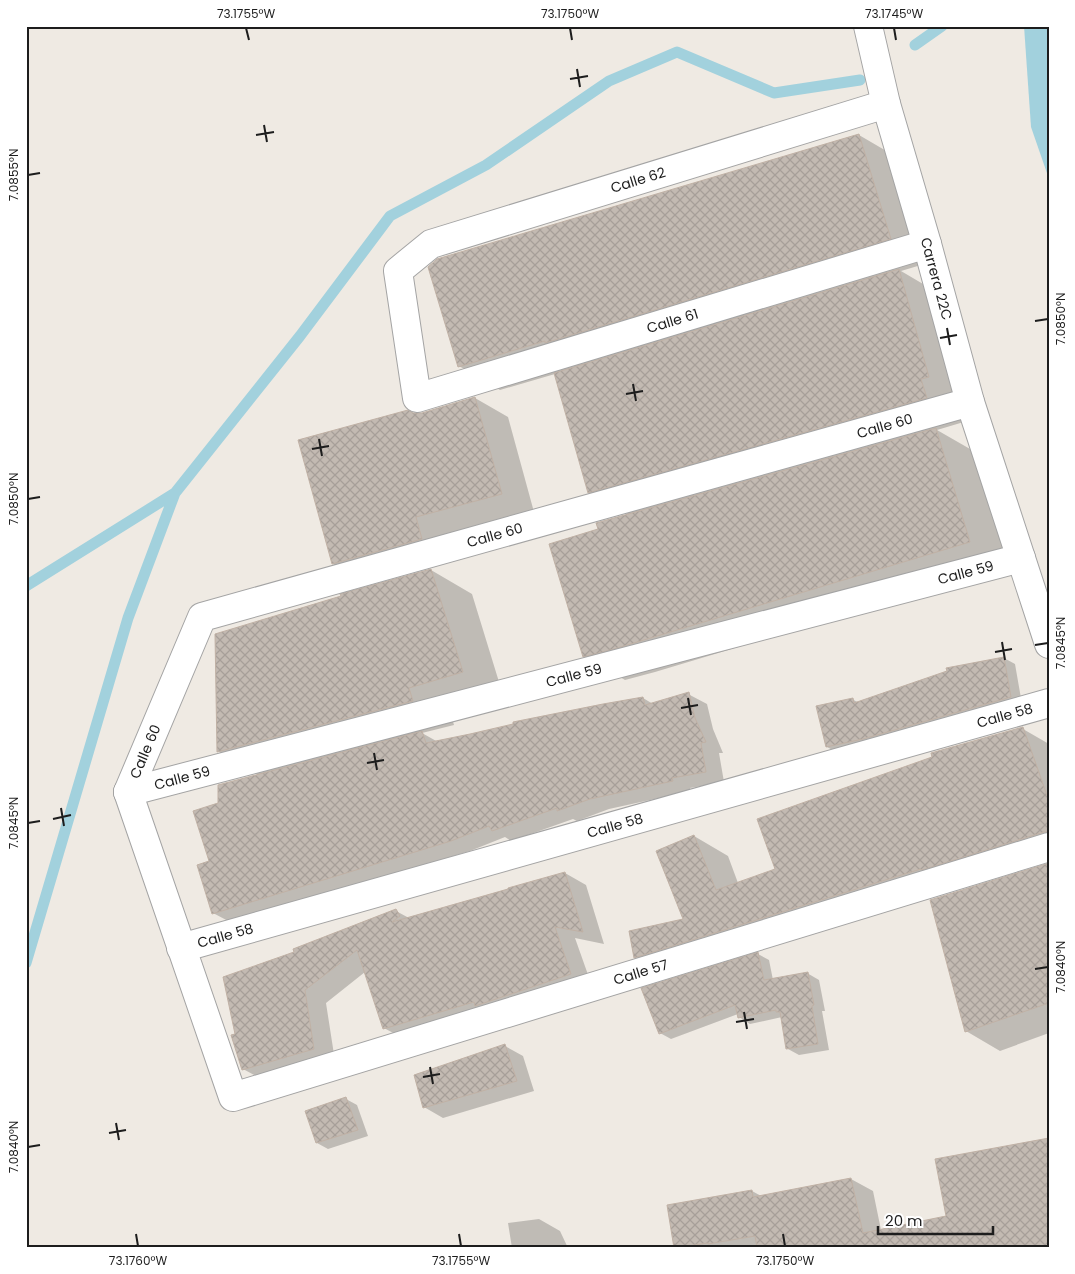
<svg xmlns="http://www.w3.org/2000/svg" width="1075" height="1274" font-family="Poppins,sans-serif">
<defs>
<pattern id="building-cross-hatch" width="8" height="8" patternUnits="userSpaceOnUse" patternTransform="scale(1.25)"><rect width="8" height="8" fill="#c3bab2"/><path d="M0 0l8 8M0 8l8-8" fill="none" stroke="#a79f99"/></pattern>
</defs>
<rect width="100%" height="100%" fill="#efeae3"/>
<path fill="#a2d1dd" d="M1024,26H1049V179L1031,127Z"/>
<path fill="#0003" d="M859,135L900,159L931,262L901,271L940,294L967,421L937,430L977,453L1011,565L655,672L625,680L584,656L600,530L629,515L589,492L555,374L500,390L459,366Z
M475,398L508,417L534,512L366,582L333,564L413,414H422Z
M431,570L472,594L503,695L450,712L454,725L422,733L438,742L643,698L653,704L688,694L707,704L713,729L723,753H719L724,782L690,788L691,791L609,809L577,821L573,819L511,841L505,837L470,851L232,923L213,913L211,862L219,804L259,775L219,752L217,635Z
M1004,658L1015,664L1022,704L838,753L827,747L852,699L859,703Z
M1023,729L1049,744V860L669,976L636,957L684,920L694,836L728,856L738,883L776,870Z
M1049,865V1033L1000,1051L966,1031Z
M565,873L586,885L604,944L575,938L592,986L406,1040L384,1028L365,972L326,1003L335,1061L265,1081L243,1069L237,1034L295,953L396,911L409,918Z
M758,954L769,960L773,980L807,973L819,980L825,1011H822L829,1050L799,1055L788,1049L782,1017L750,1024L739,1017L738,1014L671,1039L660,1033Z
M505,1046L523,1056L534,1091L443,1118L424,1107Z
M346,1099L357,1105L368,1136L328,1149L317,1143Z
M851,1179L873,1191L881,1230L947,1217L1049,1248H675L752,1191L763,1197Z
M539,1219L560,1231L568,1248H512L508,1223Z"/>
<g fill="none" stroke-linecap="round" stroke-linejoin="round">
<path stroke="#a2d1dd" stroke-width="11" d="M915,45L942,26
M26,586L175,493L300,336L390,216L486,165L609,81L677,52L774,93L860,80
M26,963L128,618L175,493"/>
</g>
<path fill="url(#building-cross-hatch)" stroke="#c0b1a5" d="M859,134L891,239L545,343V341L458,367L428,267L437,259Z
M899,269L929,377L921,379L927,398L588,493L554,373Z
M475,397L502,494L416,517L422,539L332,564L298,440L408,410L413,413H422Z
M936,428L970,542L614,649L583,657L549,544L598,529L596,523Z
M431,569L463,672L409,688L413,701L217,752L215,634L341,596L340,594Z
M1004,657L1011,697L863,739L826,747L816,706L853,698L854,703L947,671L946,668Z
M689,692L695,718L706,742L701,743L706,772L672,778L673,781L590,799L557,811V808L492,831L489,826L451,841L212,914L197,865L209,861L193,811L218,803V785L422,731L426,743L470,734L513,724V722L603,704L643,697L645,705Z
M1023,727L1049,801V832H1044L922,870L921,869L634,958L629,931L683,919L656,851L694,835L716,890L775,869L757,819L932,757L931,753Z
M1049,863V1003L965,1032L930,900Z
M565,872L583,932L555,927L571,974L475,1006L474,1002L383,1029L357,950L305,990L314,1049L242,1070L231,1035L235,1034L223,977L294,952L293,949L396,909L400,916L392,922L508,889V888Z
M758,952L764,980L808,972L814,1005L812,1006L818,1044L786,1049L780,1012H776V1010L738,1018L735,1005L659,1034L641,988Z
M505,1044L517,1081L423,1108L414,1075Z
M346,1097L358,1130L316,1143L305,1111Z
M1049,1138V1248H757L755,1236L708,1244V1243L674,1248L667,1205L752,1190L753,1197L851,1178L863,1233L946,1216L935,1159Z"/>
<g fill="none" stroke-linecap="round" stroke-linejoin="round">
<defs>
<g id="minor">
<path id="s1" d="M868,26L886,104L927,244L970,402L1049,644"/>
<path id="s2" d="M886,104L431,244L398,271L417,398L927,244"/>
<path id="s3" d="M128,792L233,1097L1049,847"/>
<path id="s4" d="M128,792L202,617L970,402"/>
<path id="s5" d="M128,792L1021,558"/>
<path id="s6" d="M181,948L1049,703"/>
</g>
</defs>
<use href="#minor" stroke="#a4a4a4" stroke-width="30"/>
<use href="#minor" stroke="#fff" stroke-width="28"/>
</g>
<path fill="none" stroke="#1d1d1d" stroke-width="2" d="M246,28L249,40M570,28L572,40M894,28L896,40M577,69L580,87M570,79L588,76M264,125L267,142M256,135L274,132M28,175L40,173M1035,321L1048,319M947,328L950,345M940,338L957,335M633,384L636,401M626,394L643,391M319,439L322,456M312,449L329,446M28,499L40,497M1002,642L1005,660M1035,645L1048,643M995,652L1012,649M688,698L691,715M681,708L698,705M374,753L377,770M367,763L384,760M61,808L64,826M53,819L71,815M28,823L40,821M1035,969L1048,967M744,1012L747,1029M736,1022L754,1019M430,1067L433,1084M423,1077L440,1074M116,1123L119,1140M109,1133L126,1130M28,1147L40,1145M136,1234L138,1246M459,1234L461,1246M783,1234L785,1246"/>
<g text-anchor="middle" stroke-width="4" stroke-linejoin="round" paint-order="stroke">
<g font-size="14" fill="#1d1d1d" stroke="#fff">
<text transform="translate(638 180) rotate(-17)" y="5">Calle 62</text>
<text dy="5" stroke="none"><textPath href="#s1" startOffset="262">Carrera 22C</textPath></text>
<text dy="5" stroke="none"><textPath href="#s2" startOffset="914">Calle 61</textPath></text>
<text dy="5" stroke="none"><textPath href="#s4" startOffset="899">Calle 60</textPath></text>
<text dy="5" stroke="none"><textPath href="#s4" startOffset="494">Calle 60</textPath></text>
<text dy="5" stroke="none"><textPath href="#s5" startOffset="866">Calle 59</textPath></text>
<text dy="5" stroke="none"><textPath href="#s5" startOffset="461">Calle 59</textPath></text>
<text dy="5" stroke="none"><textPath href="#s6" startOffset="856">Calle 58</textPath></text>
<text dy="5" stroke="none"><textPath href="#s4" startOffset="44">Calle 60</textPath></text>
<text dy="5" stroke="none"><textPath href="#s5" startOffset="56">Calle 59</textPath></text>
<text dy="5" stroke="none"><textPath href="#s6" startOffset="451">Calle 58</textPath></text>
<text dy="5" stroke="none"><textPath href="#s6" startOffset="46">Calle 58</textPath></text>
<text dy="5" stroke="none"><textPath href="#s3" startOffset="749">Calle 57</textPath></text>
</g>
</g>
<rect width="1075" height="1274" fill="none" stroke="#ffffff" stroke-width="55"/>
<path d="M878 1226v8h115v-8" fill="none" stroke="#1d1d1d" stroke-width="2.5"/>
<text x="885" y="1226" font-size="15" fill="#1d1d1d" stroke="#ffffff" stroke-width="4" paint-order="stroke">20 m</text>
<rect x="28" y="28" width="1020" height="1218" fill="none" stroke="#1d1d1d" stroke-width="2"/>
<g font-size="12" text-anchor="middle" fill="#1d1d1d">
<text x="246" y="18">73.1755°W</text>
<text x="570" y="18">73.1750°W</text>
<text x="894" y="18">73.1745°W</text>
<text transform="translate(14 175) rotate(-90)" y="4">7.0855°N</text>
<text transform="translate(1061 319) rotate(-90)" y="4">7.0850°N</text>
<text transform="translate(14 499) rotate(-90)" y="4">7.0850°N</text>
<text transform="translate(1061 643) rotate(-90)" y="4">7.0845°N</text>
<text transform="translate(14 823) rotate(-90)" y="4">7.0845°N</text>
<text transform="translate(1061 967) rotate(-90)" y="4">7.0840°N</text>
<text transform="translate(14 1147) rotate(-90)" y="4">7.0840°N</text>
<text x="138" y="1265">73.1760°W</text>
<text x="461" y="1265">73.1755°W</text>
<text x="785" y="1265">73.1750°W</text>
</g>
</svg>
